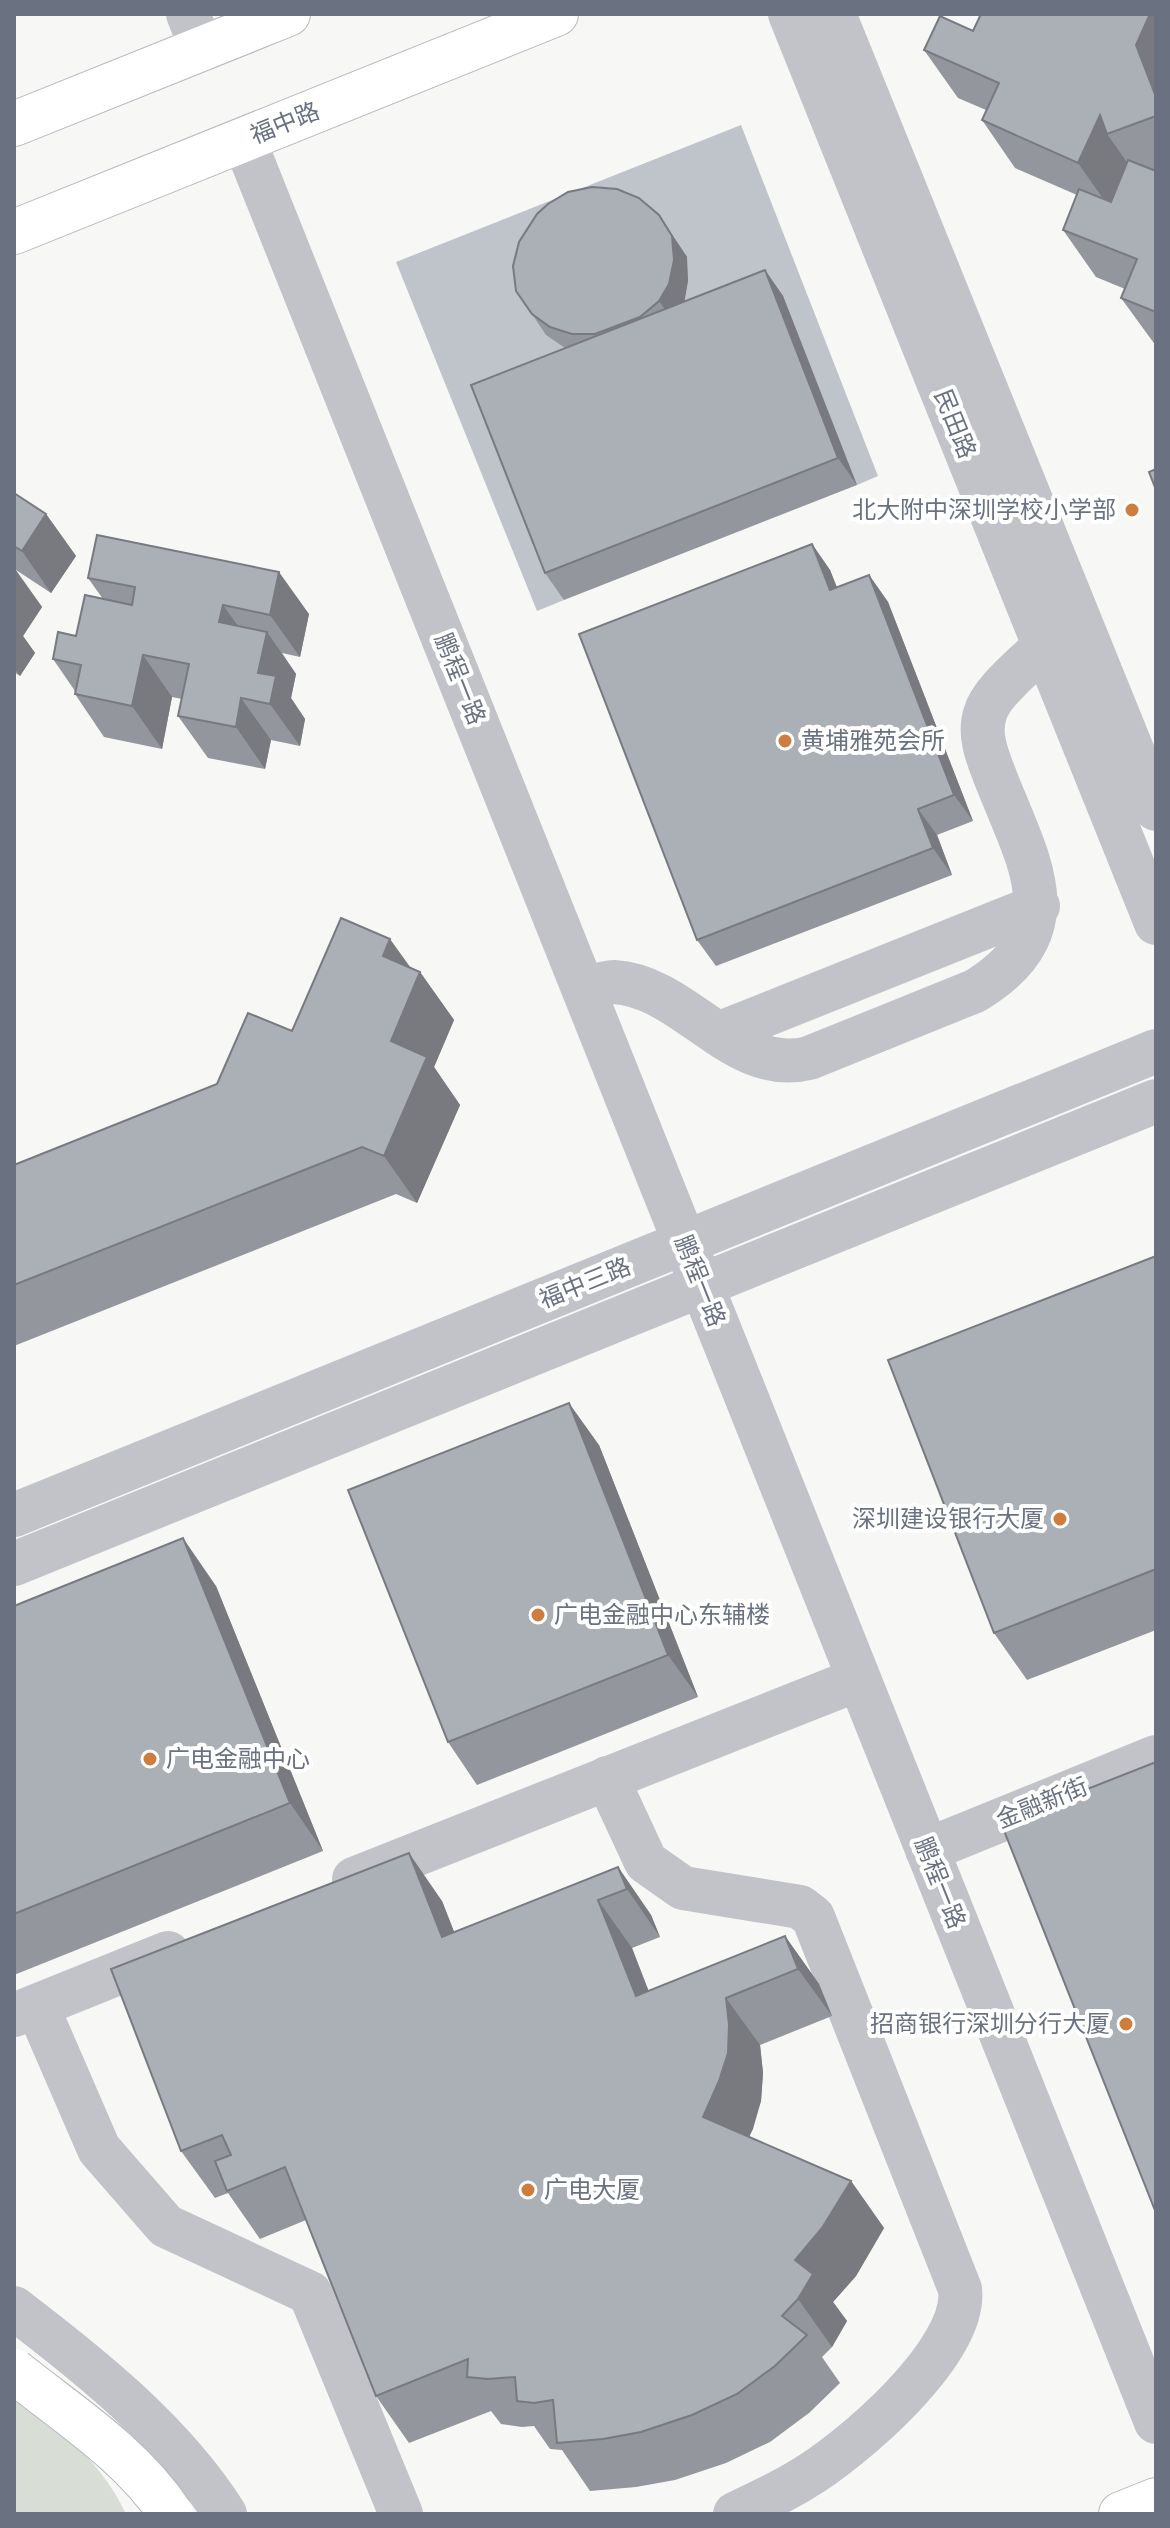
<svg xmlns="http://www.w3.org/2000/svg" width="1170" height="2528" font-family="'Exo 2','Noto Sans SC',sans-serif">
<rect width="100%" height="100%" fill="#f7f7f5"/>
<path fill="#d8ddd6" d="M14,2393C58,2428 102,2462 126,2514H14Z"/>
<path fill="#bec4ca" d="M741,125L878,476L857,485L783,297L684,305L688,280L687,257L586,355L490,411L564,600L537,611L396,262Z"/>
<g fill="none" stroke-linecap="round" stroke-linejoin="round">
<defs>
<path id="major" d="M14,124L288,14
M14,232L556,14
M1121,2514L1156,2500"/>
</defs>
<use href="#major" stroke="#b5b7bc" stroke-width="46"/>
<path stroke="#c1c3c8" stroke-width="44" d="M188,14L202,49
M790,14L1156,923
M834,14L1156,809
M244,140L1156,2422
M584,990C593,987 604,982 614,982C686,986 734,1077 809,1058L975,991C1074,931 1029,863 996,779C988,758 978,736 985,714C991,691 1027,664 1044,646
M718,1034L1038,906
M14,1515L1156,1051
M14,1564L1156,1101
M607,1778L646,1862L683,1888L800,1907L813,1917L960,2289C968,2351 851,2451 801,2480C780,2493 757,2503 735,2514
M927,1850L1156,1757
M354,1879L859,1679
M37,2006L99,2149L166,2226L310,2293L401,2514
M14,2015L168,1953
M14,2308C90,2366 173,2432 225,2514"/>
<use href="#major" stroke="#fff" stroke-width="44"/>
<defs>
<path id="major-bridge" d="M14,2371C69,2415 131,2454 171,2514"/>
</defs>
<use href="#major-bridge" stroke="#b5b7bc" stroke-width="46" stroke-linecap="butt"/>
<use href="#major-bridge" stroke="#fff" stroke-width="44"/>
</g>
<path fill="#93969d" d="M1156,14V346L1121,298L1125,289L1096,277L1063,230L1077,195L1015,168L982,120L986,110L958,98L924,50L973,31Z
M659,215L687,257L688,281L684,301L765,270L783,296L857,485L564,600L545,573L565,348L546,335L532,314Z
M14,493L46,514L76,556L51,593L16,570L42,607L23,636L35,653L20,676L14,672Z
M812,544L830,570L837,587L869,575L888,602L973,821L937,835L952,875L716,966L697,940Z
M88,578L309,614L300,657L282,653L296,674L291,698L305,719L300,746L271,740L265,769L208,758L178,716L182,699L172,697L162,749L104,737L75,694V691L53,659L76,636L103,599Z
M411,968L420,972L454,1020L434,1067L460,1105L417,1203L396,1194L14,1346V1165L217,1084L292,1031Z
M1156,1256V1630L1027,1680L994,1633Z
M599,1445L698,1697L477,1785L448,1742Z
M216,1586L323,1851L14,1975V1606Z
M618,1867L651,1915L660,1937L632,1948L648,1991L785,1936L819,1984L832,2016L760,2045L763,2073L761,2101L749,2137L851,2181L884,2228L856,2276L833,2302L847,2321L832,2347L822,2357L840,2383L809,2413L770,2442L726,2463L675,2480L636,2487L590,2491L562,2450L550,2449L534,2426L522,2427L501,2424L491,2411L409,2443L376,2396L306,2220L260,2239L228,2193L215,2198L181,2151L442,1901L454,1932Z"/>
<path fill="#787a7f" d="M1150,14H1156V97L1136,45Z
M1100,115L1107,134L1131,168L1111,210L1078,163Z
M659,215L687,257L688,281L684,305L669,315L659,301Z
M765,270L783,296L857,485L838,458Z
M46,514L76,556L51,593L22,551Z
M812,544L830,570L848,617L830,590Z
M14,568L42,607L23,636L35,653L20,676L14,668Z
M279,572L309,614L300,657L270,615Z
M869,575L888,602L973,821L954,795Z
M223,605L253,647L219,622Z
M267,632L296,674L291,698L305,719L300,746L270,704L258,673Z
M143,655L172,697L162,749L132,706Z
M241,698L271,740L265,769L236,727Z
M918,809L937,835L952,875L933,848Z
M390,939L418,978L420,972L454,1020L434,1067L460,1105L417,1203L384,1156L391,1041L383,956Z
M569,1403L599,1445L698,1697L668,1655Z
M183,1538L216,1586L323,1851L290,1803Z
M409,1853L442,1901L475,1985L442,1937Z
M618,1867L651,1915L660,1937L627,1889Z
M598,1900L632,1948L669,2043L636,1996Z
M785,1936L819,1984L832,2016L798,1969Z
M726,1998L760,2045L763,2073L761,2101L753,2129L736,2164L703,2117Z
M851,2181L884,2228L856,2276L833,2302L847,2321L832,2347L798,2299L795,2260Z"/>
<path fill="#abafb6" stroke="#787a7f" stroke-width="2" d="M981,14H1150L1136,45L1156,97V116L1107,134L1100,115L1078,163L982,120L999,83L924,50L940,16L973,31Z
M1128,160L1156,171V312L1121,298L1137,259L1063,230L1079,189L1111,202Z
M592,187L617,189L639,198L659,215L672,236L674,260L669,284L659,301L640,317L595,334H572L550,327L532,314L516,291L513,266L519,242L537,214L548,204L568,192Z
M765,270L838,458L545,573L471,385Z
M1156,469V490L1149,472Z
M14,493L46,514L22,551L14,546Z
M97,535L279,572L270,615L223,605L219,622L267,632L258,673L276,676L270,704L241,698L236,727L178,716L189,664L143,655L132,706L75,694L81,665L53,659L58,632L76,636L85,595L132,605L135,587L88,578Z
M812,544L830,590L869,575L954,795L918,809L933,848L697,940L579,634Z
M341,918L390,939L383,956L420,972L391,1041L427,1057L384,1156L362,1147L14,1285V1165L217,1084L248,1013L292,1031Z
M1156,1256V1569L994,1633L888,1360Z
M569,1403L668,1655L448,1742L348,1490Z
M183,1538L290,1803L14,1914V1606Z
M1156,1762V2213L1001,1823Z
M409,1853L442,1937L618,1867L627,1889L598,1900L636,1996L785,1936L798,1969L726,1998L729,2025L728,2053L719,2081L703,2117L851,2181L822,2228L795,2260L813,2274L798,2299L782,2316L807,2335L775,2366L737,2394L692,2415L641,2432L603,2439L557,2443L553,2400L534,2403L517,2401L515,2377L488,2379L467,2377L468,2359L376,2396L285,2167L227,2191L215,2161L231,2155L222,2135L181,2151L111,1969Z"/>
<g fill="#cd7d3e" stroke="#fff" stroke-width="3">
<circle cx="1132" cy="510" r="8"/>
<circle cx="785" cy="741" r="8"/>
<circle cx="1060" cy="1519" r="8"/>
<circle cx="538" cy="1615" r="8"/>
<circle cx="150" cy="1759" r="8"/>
<circle cx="1126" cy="2024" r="8"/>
<circle cx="528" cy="2190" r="8"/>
</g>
<g text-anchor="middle" stroke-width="8" stroke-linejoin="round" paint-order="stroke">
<g font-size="24" fill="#6a7282" stroke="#fff">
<text transform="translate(285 123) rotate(-22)" y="8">福中路</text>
<text transform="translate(955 424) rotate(68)" y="8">民田路</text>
<text transform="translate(460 679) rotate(68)" y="8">鹏程一路</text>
<text transform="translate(700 1281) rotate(68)" y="8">鹏程一路</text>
<text transform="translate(585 1283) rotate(-22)" y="8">福中三路</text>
<text transform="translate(1042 1803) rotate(-22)" y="8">金融新街</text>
<text transform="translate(940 1883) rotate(68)" y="8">鹏程一路</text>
</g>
<g font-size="24" fill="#6a7282" stroke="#fff" text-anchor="start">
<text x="1116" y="518" text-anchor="end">北大附中深圳学校小学部</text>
<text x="801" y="749">黄埔雅苑会所</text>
<text x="1044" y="1527" text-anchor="end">深圳建设银行大厦</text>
<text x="554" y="1623">广电金融中心东辅楼</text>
<text x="166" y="1767">广电金融中心</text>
<text x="1110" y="2032" text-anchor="end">招商银行深圳分行大厦</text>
<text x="544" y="2198">广电大厦</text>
</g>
</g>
<rect width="1170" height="2528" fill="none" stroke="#6a7282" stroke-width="32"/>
</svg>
